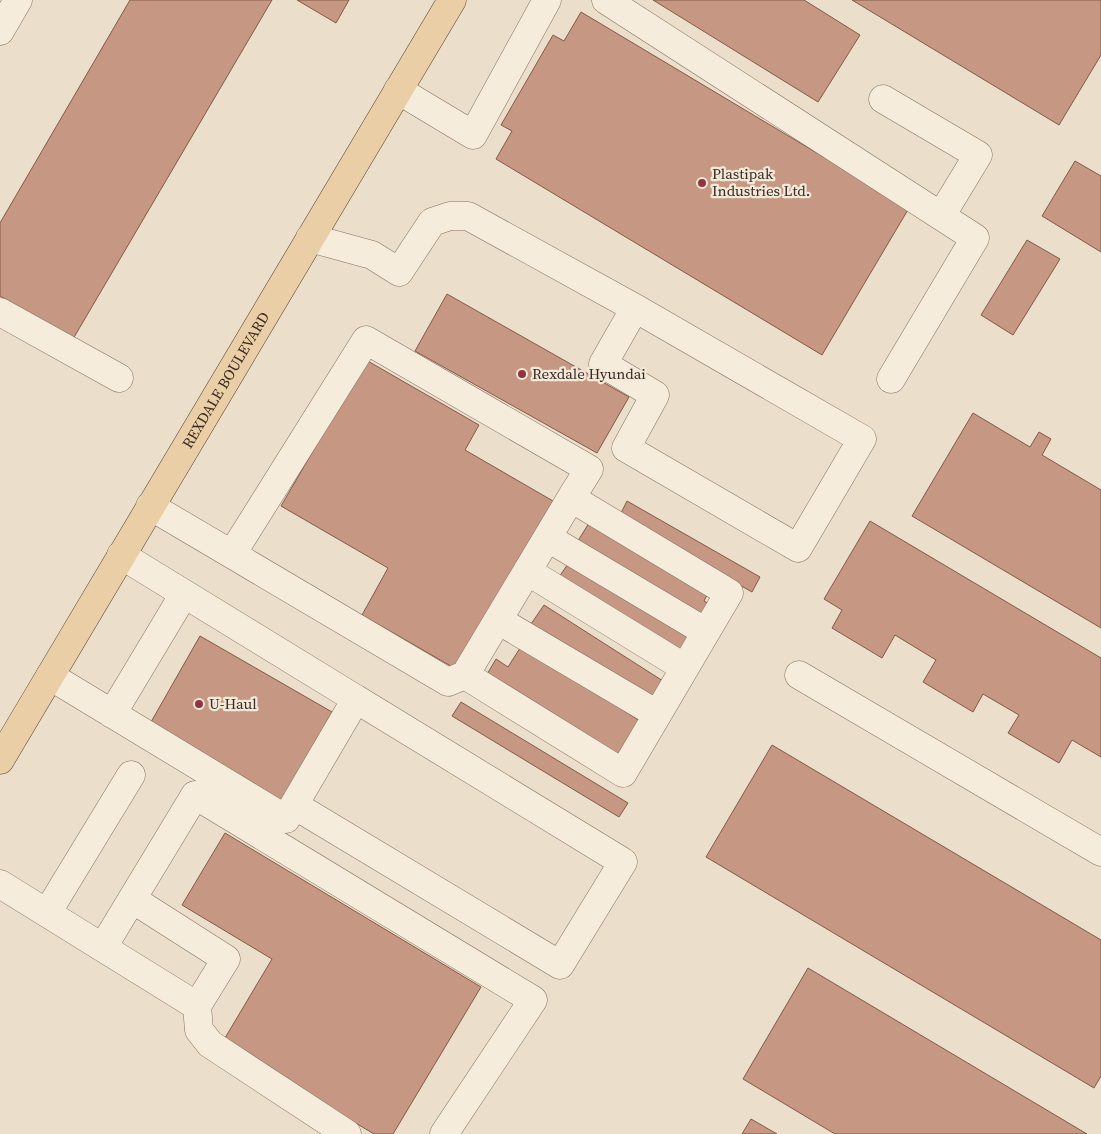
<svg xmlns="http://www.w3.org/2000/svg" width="1101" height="1134" font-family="'Source Serif 4',serif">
<rect width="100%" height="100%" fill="#ebdeca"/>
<path fill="#c69883" stroke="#845947" d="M130,0H272L73,339L0,296V223Z
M297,0H349L336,23Z
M653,0H804L860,35L818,102Z
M852,0H1101V55L1059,125Z
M581,12L909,208L822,355L496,159L512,131L501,125L553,35L564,41Z
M1075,161L1101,176V252L1042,216Z
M1027,240L1060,259L1013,335L981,315Z
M447,294L629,397L597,453L415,351Z
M366,360L479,425L465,450L553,501L456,669L362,615L388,568L281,506Z
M973,413L1030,447L1039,432L1051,439L1042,455L1101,490V628L912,516Z
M627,501L760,577L752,592L619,517Z
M870,521L1101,658V757L1072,740L1059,763L1008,733L1019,715L983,694L973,712L923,682L936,660L895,635L882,658L832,628L842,610L824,599Z
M589,523L708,593L704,601L711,605L703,618L576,544Z
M570,561L690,637L677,656L557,580Z
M544,605L663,681L651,700L531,624Z
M200,636L332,712L280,805L147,729Z
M522,645L640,721L617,759L486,676L496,659L508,667Z
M461,702L628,803L619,817L452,716Z
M772,745L1101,940V1076L1094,1088L706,857Z
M225,833L481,987L393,1134H374L222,1043L272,959L182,905Z
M808,968L1087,1134H835L743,1079Z
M751,1119L777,1134H742Z"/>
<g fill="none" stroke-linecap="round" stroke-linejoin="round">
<defs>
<path id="minor" d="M606,0L975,238L891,379
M0,31L18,0
M398,90L473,135L547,0
M883,99L978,155L941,216
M310,238L372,255L399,272L432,222L450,216H468L635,308L862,439L798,548L626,448L655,395L603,364L635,308
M0,312L119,378
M150,506L448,682L465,675L623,773L729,593L571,498L465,675
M548,538L706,632
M232,554L366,340L589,469L571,498
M527,571L685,668
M498,620L657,714
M799,675L1101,852
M50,676L286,819L294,805L356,699L121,555
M112,714L184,594
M294,805L560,965L623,862L356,699
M0,884L197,1006
M132,899L226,959L197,1006L199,1030L210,1044L347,1134
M47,913L131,775
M103,947L195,795L533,1000L444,1134"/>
<g id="major">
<path id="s1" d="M0,760L452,0"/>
</g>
</defs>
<use href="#minor" stroke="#86705f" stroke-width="29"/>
<use href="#major" stroke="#553f33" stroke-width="29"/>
<use href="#minor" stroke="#f6ecdc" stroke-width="28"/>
<use href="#major" stroke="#eacea5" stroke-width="28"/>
</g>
<g fill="#90343f" stroke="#f3e9d9" stroke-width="2">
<circle cx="702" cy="183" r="5"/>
<circle cx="522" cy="374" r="5"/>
<circle cx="199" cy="704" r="5"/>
</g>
<g text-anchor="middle" stroke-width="4.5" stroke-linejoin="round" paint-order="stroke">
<g font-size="15" fill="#382a22" stroke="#f3e9d9" text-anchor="start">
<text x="712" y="179">Plastipak<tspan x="712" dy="17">Industries Ltd.</tspan></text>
<text x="532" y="379">Rexdale Hyundai</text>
<text x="209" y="709">U-Haul</text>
</g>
<g font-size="15" fill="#382a22" stroke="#f3e9d9">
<text dy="5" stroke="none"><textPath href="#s1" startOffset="442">REXDALE BOULEVARD</textPath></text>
</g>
</g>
</svg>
